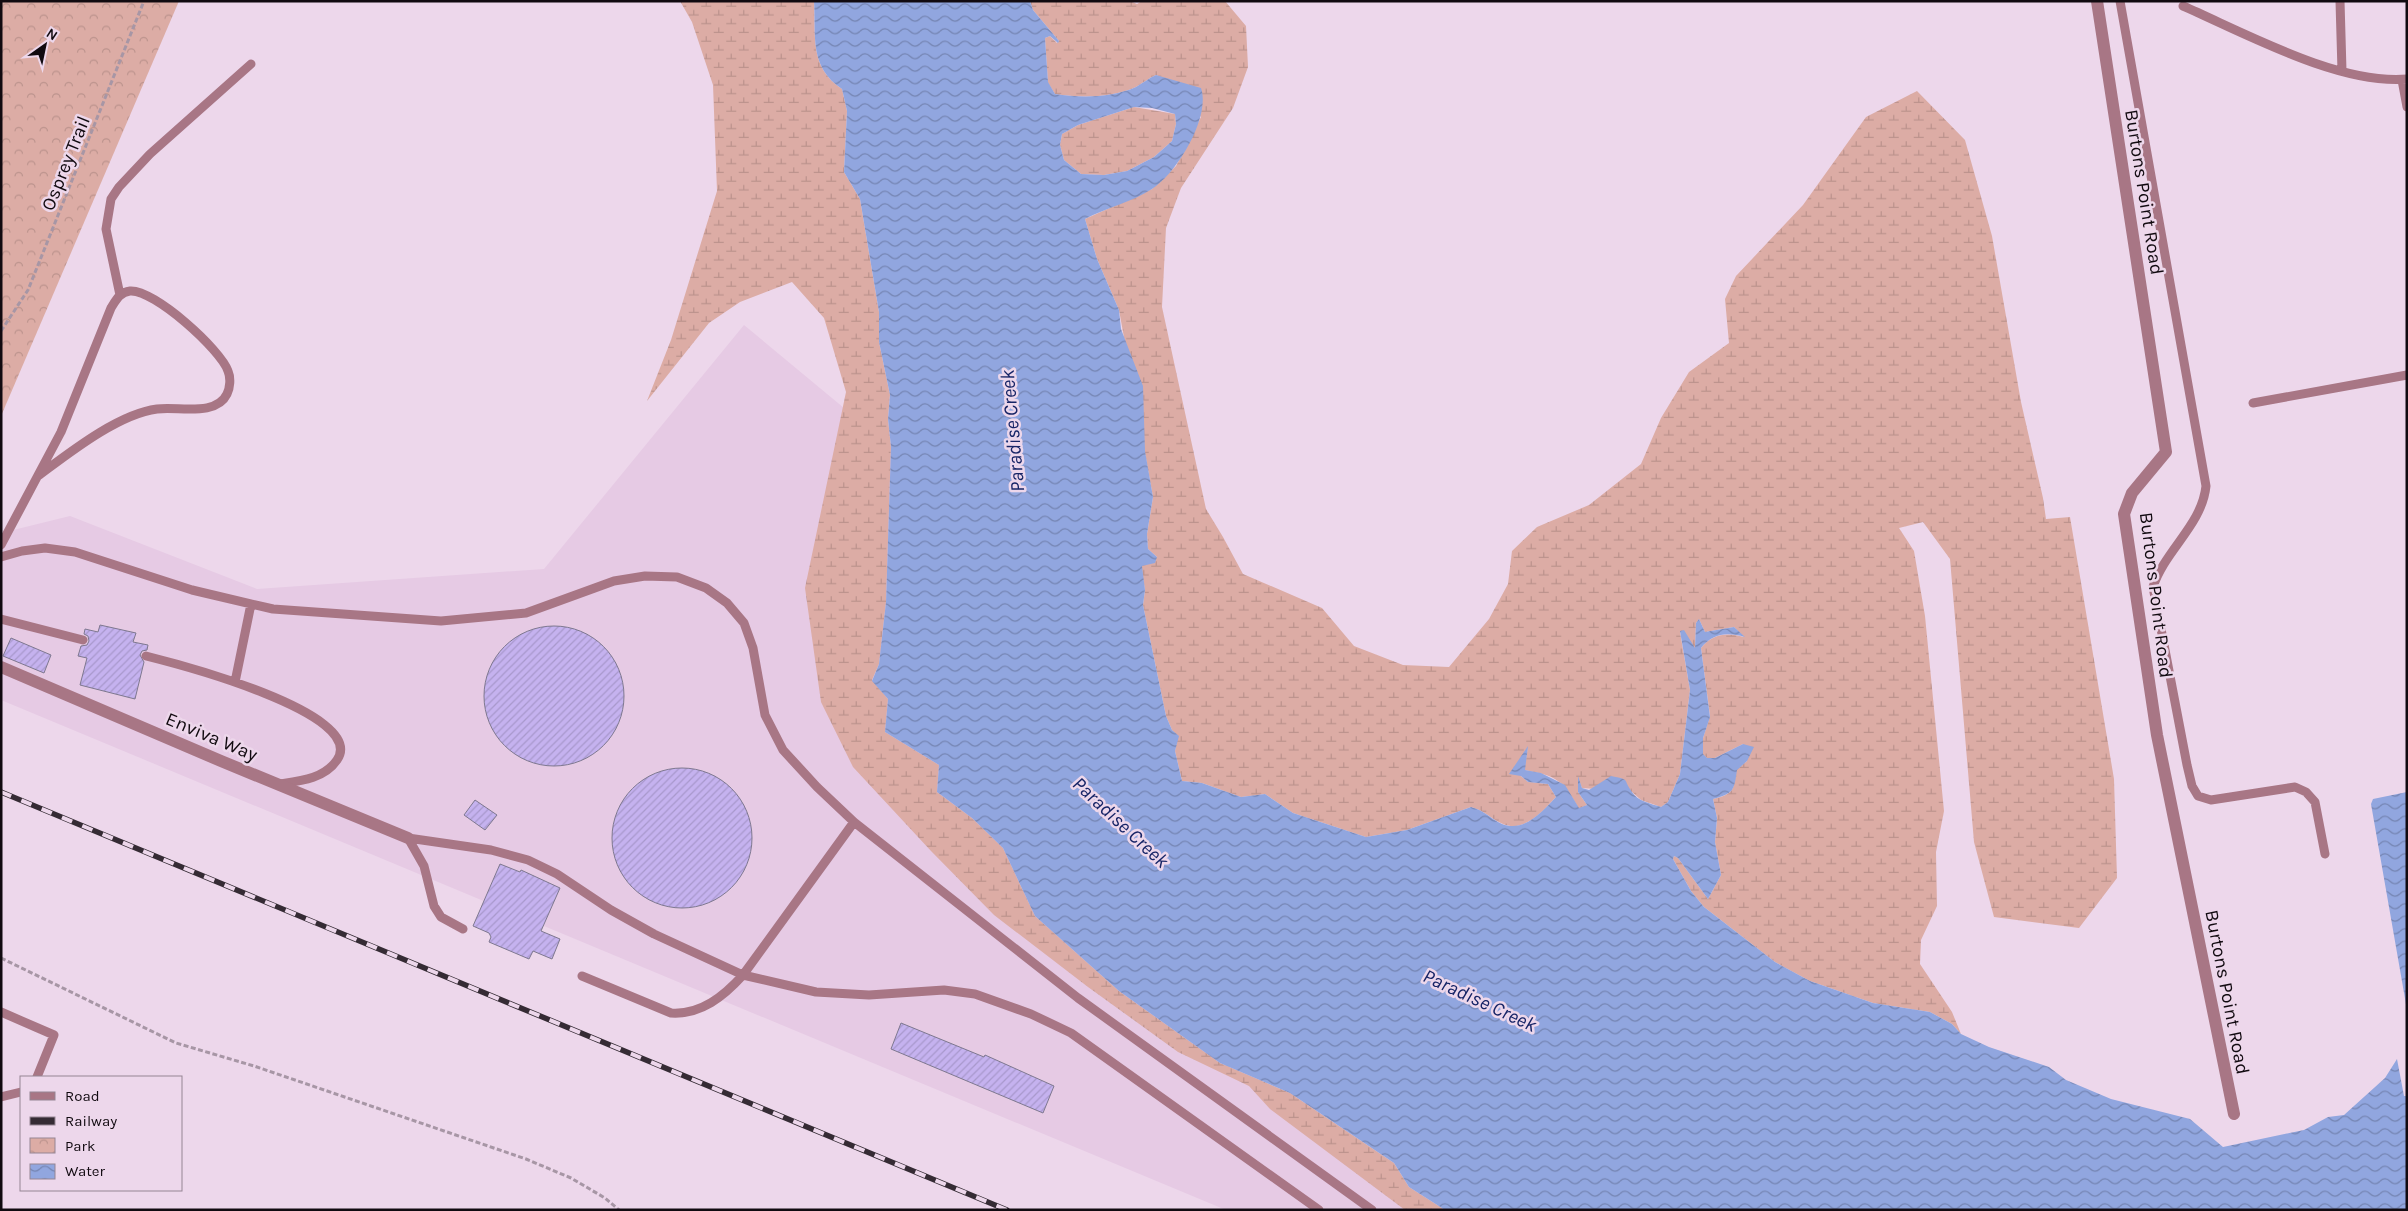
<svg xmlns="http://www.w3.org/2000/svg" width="2408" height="1211" font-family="Karla,sans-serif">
<defs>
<pattern id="wetland-marsh" width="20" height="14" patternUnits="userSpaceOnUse" patternTransform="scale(1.25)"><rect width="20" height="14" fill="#dcaca5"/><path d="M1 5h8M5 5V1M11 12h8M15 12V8" fill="none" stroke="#bc938d"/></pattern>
<pattern id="park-crowns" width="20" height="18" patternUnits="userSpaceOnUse" patternTransform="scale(1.25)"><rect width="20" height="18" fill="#dcaca5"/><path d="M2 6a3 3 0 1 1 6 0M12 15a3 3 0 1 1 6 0" fill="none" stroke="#bc938d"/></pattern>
<pattern id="water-waves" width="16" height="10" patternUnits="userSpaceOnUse" patternTransform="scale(1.25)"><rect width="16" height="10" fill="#91a6df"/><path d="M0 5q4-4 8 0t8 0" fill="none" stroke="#7585b3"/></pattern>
<pattern id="building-hatch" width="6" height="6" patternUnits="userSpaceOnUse" patternTransform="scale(1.25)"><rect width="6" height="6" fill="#c5b2ef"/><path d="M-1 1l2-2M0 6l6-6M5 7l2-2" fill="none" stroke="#a898cc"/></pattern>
</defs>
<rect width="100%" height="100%" fill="#edd7eb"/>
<path fill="#e6cae4" d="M744,325L891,447L1035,916L1409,1187L1445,1210H1226L1,700V533L70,516L257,589L544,569Z"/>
<path fill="url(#wetland-marsh)" d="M680,1H814C816,37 809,67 842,89L847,111L844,172L860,199L879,312V342L890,395L888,419L891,447L886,602L879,664L872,680L888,699L885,732L939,765L937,792L972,818L1003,848L1035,916L1119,991L1220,1063L1290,1093L1339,1126L1394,1163L1409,1187L1445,1210H1405L1270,1109L1249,1086L1178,1052L1088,987L994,915L931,851L853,767L821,702L805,588L846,392L824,318L792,282L740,302L709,323L647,401L671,340L717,191L713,85L692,22Z
M1030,1H1130L1137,4L1142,1H1225L1246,26L1248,67L1233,108L1181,188L1166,228L1162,307L1206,509L1223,537L1243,574L1322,608L1354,646L1403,665L1449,667L1489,619L1508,584L1512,551L1537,527L1589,505L1641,464L1661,418L1689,372L1729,343L1725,299L1736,276L1803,205L1866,117L1917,91L1965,140L1992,236L2021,402L2043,498L2046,519L2070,517L2114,779L2117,878L2079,928L1994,917L1974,842L1950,559L1923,522L1899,528L1914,551L1925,616L1944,811L1936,852L1937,906L1921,940L1920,964L1952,1012L1961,1034L1952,1024L1930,1012L1873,1003L1810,981L1775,962L1704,907L1691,891L1673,859L1674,856L1678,858L1708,899L1721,875L1715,842L1717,818L1713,799C1734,794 1734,790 1736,770L1747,761L1743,744L1715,758H1707L1703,755V738L1710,716L1701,648C1712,634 1727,632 1744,637L1734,627L1705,632L1699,619L1696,623L1695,649L1680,632L1690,690L1680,774L1668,802L1661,807L1641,800L1632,792L1582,788L1578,778V792L1587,805L1579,809C1563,780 1557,776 1524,770L1528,747L1521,776L1528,782L1548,784L1556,797C1543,811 1524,833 1503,824C1491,819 1484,810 1471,807L1407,830L1366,837L1293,813L1265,794L1241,797L1202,783L1182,781L1175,751L1178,736L1172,730L1166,716L1143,605L1145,590L1141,566L1157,557L1148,549L1147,534L1153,497L1119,310L1097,259L1085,219L1152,189L1176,166L1201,117L1166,79L1156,75C1149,78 1143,83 1136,87C1111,98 1081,98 1055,94L1048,83L1045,38L1050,36L1057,43L1059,41L1033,10Z
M1134,107L1175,114L1176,124L1172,141L1154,157L1127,171L1104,175L1081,174L1064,160L1060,145L1062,134L1078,125Z"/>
<path fill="url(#park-crowns)" d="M1,1H179L1,416Z"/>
<path fill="url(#water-waves)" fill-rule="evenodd" d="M814,1H1030L1033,10L1059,41L1058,43L1050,36L1045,38L1048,82L1055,94C1081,98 1111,98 1136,87C1143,83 1149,78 1156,75L1201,88C1211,117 1177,173 1152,189C1132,202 1106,208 1085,219L1097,259L1119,310L1121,329L1143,386L1145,451L1153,497L1147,534L1148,549L1157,557L1155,563L1142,566L1145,590L1143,605L1166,716L1172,730L1179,736L1175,751L1182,781L1202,783L1241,797L1265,794L1293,813L1366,837L1407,830L1471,807C1484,810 1491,819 1502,824C1524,833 1543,811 1556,797L1548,784L1528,782L1521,776L1509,774L1528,746L1525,770L1541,773L1565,785L1579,808L1587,805L1578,792V776L1582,788L1589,790L1611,776C1631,780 1622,778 1632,792C1637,801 1652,804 1661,807L1668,802L1680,774L1690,690L1680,631L1684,630L1695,648L1696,623L1699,619L1705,632L1734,627L1745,637C1727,632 1713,633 1701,648L1710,717L1703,738V754L1707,758H1715L1743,744L1754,747L1747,761L1737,770C1734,791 1734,793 1713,799L1717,818L1715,842L1721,875L1708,899L1678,858L1674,856L1673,859L1691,891L1704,907L1775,962L1810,981L1873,1003L1930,1012L1952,1024L1961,1034L1989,1047L2049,1067L2066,1080L2111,1099L2190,1119L2223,1147L2304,1130L2328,1117L2344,1115L2385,1078L2397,1059L2404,1096H2407V1210H1445L1409,1187L1394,1163L1339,1126L1290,1093L1220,1063L1119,991L1035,916L1003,848L972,818L937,792L939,765L885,732L888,699L872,681L879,664L886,602L891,447L888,419L890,395L879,342V312L860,199L844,172L847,111L842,89C809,67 816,37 814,1ZM1134,107L1152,108L1175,114L1176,124L1172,141L1154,157L1127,171L1104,175L1081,174L1064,160L1060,145L1062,134L1078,125Z
M2407,792V1010L2371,804L2373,799Z"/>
<path fill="url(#building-hatch)" stroke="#7e788f" d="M100,625L136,633L133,642L148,645L147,650L142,651L140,655L144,662L135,699L80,685L87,658L78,656L81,646L87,645L89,641L88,636L84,634L85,629L98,632Z
M484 696a70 70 0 1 1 140 0a70 70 0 1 1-140 0Z
M11,638L51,655L44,673L3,656Z
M612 838a70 70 0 1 1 140 0a70 70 0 1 1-140 0Z
M475,800L497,815L485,830L464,815Z
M500,864L520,872L521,870L560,888L541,931L560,939L552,959L533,951L529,959L489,942L491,937L489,933L473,926Z
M901,1023L984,1057L985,1055L1054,1086L1043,1113L891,1049Z"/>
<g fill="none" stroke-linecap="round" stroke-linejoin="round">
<path stroke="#a796a5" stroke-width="3" stroke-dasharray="5 2.5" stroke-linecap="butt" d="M1,331L28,290L144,1
M1,958L176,1043L254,1066L526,1159L571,1178L605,1198L619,1210"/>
<path stroke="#a87685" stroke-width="9" d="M2120,1L2206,486C2202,525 2165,550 2153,587L2187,765L2192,786L2198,796L2211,800L2295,787L2306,792L2315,802L2325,854
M2340,1L2342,71
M2183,6C2245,33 2339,85 2407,79
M2402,80L2407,107
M120,295L106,229L111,199L119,187L150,154L251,64
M2253,403L2407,375
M1,545L61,432L111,308C116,300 120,292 130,291C154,289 221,350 228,371C231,378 230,388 227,394C216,417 178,406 157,409C118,414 69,453 38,476
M1,557L22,551L45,548L75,552L192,590L273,609L441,621L526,613L614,581L645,576L677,577L706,588L727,603L744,623L753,648L765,715L783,750L817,787L854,822L1078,998L1372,1210
M1,619L83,640
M146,656C174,663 369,713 337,760C324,779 300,781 279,784
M235,682L251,604
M408,838L491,850L528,860L557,874L611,910L654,934L743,975L816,992L869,995L944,990L975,994L1031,1014L1071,1033L1319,1210
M408,838L424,866L434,906L441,917L463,929
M582,976L671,1013C701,1015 724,996 743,975L854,822
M1,1012L54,1035L37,1077
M1,1097L21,1092"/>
<path stroke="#a87685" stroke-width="12" d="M2097,1L2166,452L2132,493L2124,514L2157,735L2234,1114
M1,667L221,761L408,838"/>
<defs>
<path id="rail" d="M1,792L1007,1210"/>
</defs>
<use href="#rail" stroke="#352b34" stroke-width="5.5"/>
<use href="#rail" stroke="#edd7eb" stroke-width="4" stroke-dasharray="11" stroke-linecap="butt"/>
</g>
<g text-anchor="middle" stroke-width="5" stroke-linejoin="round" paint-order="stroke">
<g font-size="19" fill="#110a10" stroke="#edd7eb">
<text transform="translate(65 163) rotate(-68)" y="7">Osprey Trail</text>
<text transform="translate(2145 192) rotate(81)" y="7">Burtons Point Road</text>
<text transform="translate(2157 595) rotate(83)" y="7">Burtons Point Road</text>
<text transform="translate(212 736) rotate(23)" y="7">Enviva Way</text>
<text transform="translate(2228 992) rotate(79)" y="7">Burtons Point Road</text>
</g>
<g font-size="20" font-style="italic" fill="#162466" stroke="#edd7eb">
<text transform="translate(1012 431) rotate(-95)" y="7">Paradise Creek</text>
<text transform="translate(1121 822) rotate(43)" y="7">Paradise Creek</text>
<text transform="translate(1480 1000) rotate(25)" y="7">Paradise Creek</text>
</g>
</g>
<rect width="2408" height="1211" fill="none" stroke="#110a10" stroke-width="5"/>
<rect x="20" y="1076" width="162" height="115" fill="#edd7eb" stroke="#958593"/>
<rect x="30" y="1092" width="25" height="8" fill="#a87685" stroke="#958593"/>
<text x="65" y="1101" font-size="15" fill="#110a10">Road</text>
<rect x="30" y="1117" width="25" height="8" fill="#352b34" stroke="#958593"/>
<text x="65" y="1126" font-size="15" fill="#110a10">Railway</text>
<rect x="30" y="1138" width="25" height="15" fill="url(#park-crowns)" stroke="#958593"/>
<text x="65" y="1151" font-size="15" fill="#110a10">Park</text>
<rect x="30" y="1164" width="25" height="15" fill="url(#water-waves)" stroke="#958593"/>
<text x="65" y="1176" font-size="15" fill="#110a10">Water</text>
<g transform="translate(45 45) rotate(33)" stroke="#edd7eb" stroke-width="4" paint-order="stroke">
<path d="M0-4L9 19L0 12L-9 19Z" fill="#110a10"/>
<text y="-8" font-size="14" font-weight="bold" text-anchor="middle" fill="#110a10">N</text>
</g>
</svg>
